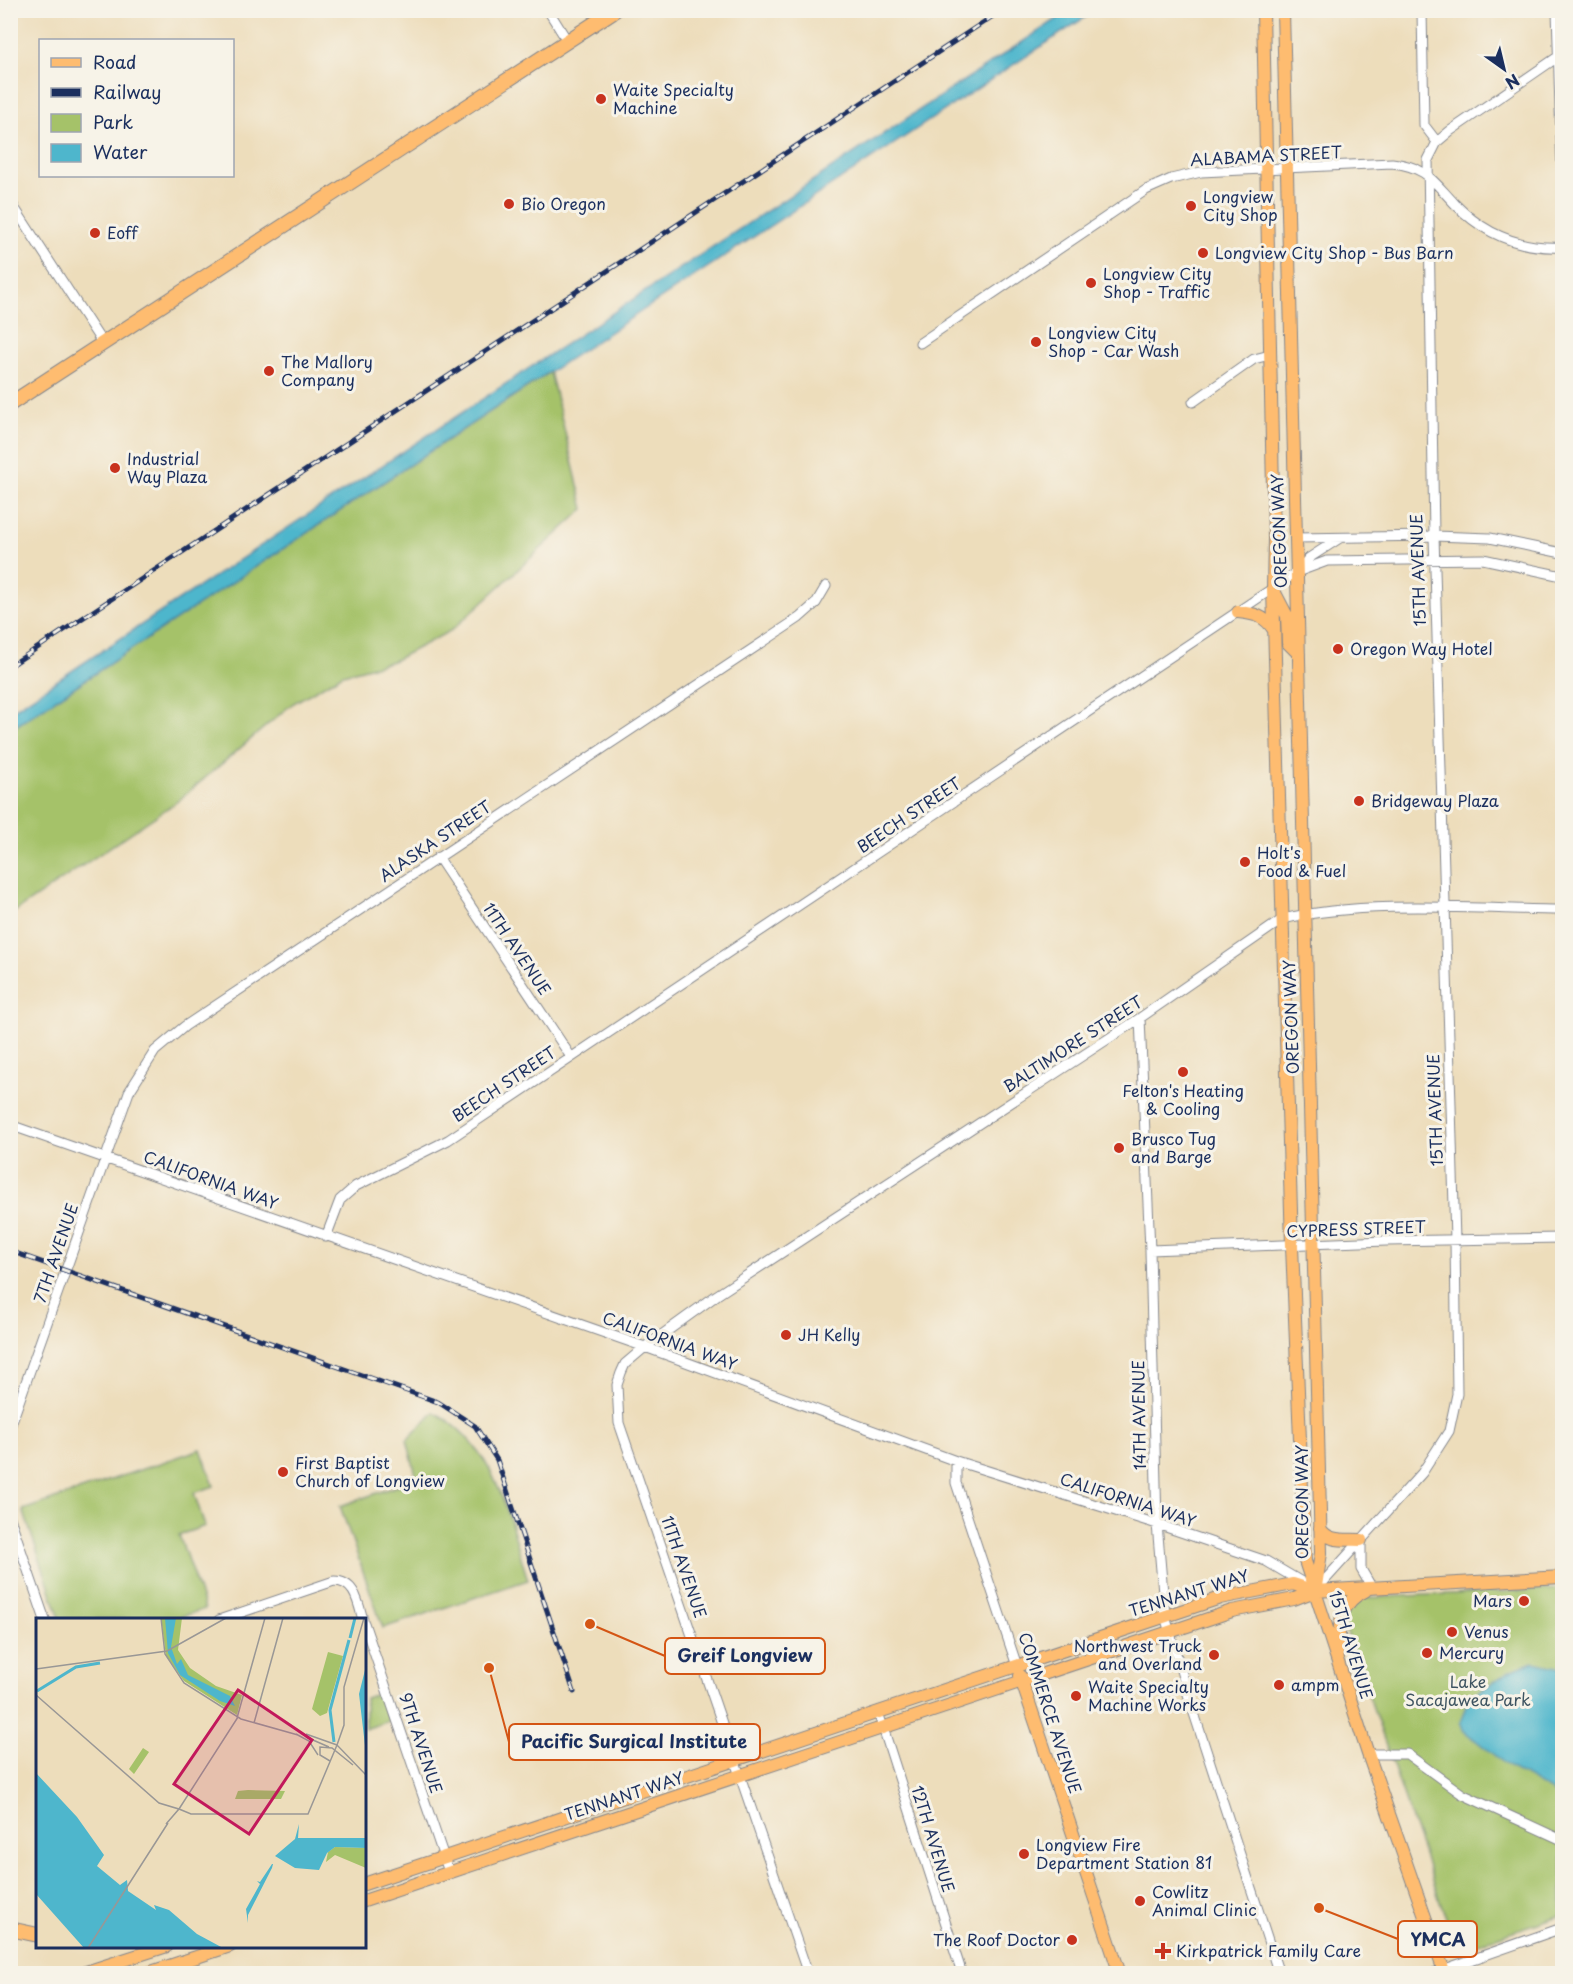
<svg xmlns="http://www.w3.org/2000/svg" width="1573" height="1984" font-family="'Playpen Sans',sans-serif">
<rect width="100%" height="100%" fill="#f7f3e8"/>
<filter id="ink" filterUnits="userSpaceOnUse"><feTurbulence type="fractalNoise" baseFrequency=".0167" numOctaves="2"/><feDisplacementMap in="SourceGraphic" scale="12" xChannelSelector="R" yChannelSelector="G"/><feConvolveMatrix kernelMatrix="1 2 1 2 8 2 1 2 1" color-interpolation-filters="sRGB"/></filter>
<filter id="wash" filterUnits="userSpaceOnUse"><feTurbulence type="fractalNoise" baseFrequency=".008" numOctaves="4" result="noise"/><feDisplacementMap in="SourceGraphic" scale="24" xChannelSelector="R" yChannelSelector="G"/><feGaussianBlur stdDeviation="1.35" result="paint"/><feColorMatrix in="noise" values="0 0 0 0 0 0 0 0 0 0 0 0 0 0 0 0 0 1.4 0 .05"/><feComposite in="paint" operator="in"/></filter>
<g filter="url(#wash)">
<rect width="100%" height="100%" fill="#edddbb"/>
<path fill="#a5c269" stroke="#607864" stroke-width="1.5" d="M550,372L584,509L452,630L393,661L343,674L292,704L178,801L11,914V729Z
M434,1412C497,1446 508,1517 528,1580L383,1628L340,1506L417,1479L407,1440Z
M201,1449L214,1486L194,1493L205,1526L179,1535L205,1609L174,1619H60L23,1510Z
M1562,1589V1915L1457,1950L1346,1630L1344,1615L1362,1598Z
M380,1693L389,1721L365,1729V1698Z"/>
<path fill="#4eb6cc" stroke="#347295" stroke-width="1.5" d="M1069,11H1090V14L11,729V711Z
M1533,1662L1562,1668V1798L1509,1767L1464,1731L1460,1723L1468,1699L1510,1671Z"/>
</g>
<g filter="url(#ink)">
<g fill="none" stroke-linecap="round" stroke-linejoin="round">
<defs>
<path id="minor" d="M548,10L568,42
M1422,10L1424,125L1437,142
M1557,10L1562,175
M10,201L103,344
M920,343L1146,190L1171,179L1201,172L1392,163C1427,167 1432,180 1455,204C1485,235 1520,249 1562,247
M1193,402L1254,359L1270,355
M1295,538L1434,536L1490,538L1562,553
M1299,570L1309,558L1340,538
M438,857L571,1057
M1140,1018L1150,1250L1157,1524L1165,1616L1190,1701L1279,1974
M10,1125L645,1347L956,1461L1157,1524L1266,1561L1305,1584
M326,1237L340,1200L356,1186L448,1140L1297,572L1327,561L1483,559L1562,576
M1150,1250L1386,1241L1562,1238
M10,1427L129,1092L155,1051L185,1026L799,618L816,603L826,586
M956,1461V1483L1017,1666
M10,1518L45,1620
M1361,1540V1569L1372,1588
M1316,1590L1422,1473L1449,1431L1457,1394L1455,1240L1434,536L1428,160L1437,142L1450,131L1562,54
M219,1620L334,1581C355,1581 358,1602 363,1620
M364,1623L449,1872
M878,1712L962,1974
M1368,1754H1407L1462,1794L1562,1840
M808,1974L619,1423L617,1385L621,1373L625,1364L645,1347L717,1295L1140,1018L1283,919C1366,900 1477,909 1562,910
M1431,1974L1562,1928"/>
<path id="major" d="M1263,10L1274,539L1273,589L1292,1246L1305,1561L1368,1754L1445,1974
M1283,10L1321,1553L1316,1586
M1274,591L1287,616L1288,643L1299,654
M1238,612C1255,614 1264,615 1274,630
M1320,1528C1328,1543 1346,1539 1361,1540
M1337,1655C1340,1629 1337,1603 1365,1591
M1020,1676L1120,1974
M364,1884L1220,1598L1293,1584L1315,1591
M364,1901L1232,1611L1294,1599L1315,1591L1562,1577
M80,1974L167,1946
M145,1974L230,1946"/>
<path id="highway" d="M10,404L615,10
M10,1929L38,1935"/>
</defs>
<use href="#minor" stroke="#84868c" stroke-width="11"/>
<use href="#major" stroke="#84868c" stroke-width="14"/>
<use href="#highway" stroke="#84868c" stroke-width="16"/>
<use href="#minor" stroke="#fff" stroke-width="9"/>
<use href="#major" stroke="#febc70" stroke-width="12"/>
<use href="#highway" stroke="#febc70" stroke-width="14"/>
<defs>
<path id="rail" d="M10,666L1002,10
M10,1251L438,1402L475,1426L497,1460L574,1692"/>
</defs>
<use href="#rail" stroke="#1b2f5e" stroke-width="5"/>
<use href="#rail" stroke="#f7f3e8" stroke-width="3" stroke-dasharray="9" stroke-linecap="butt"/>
</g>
</g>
<g fill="#c8321e" stroke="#f7f3e8" stroke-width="2">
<circle cx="601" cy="99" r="6"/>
<circle cx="509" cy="204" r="6"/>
<circle cx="1191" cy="206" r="6"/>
<circle cx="95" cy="233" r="6"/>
<circle cx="1203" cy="253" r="6"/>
<circle cx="1091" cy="283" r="6"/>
<circle cx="1036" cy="342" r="6"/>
<circle cx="269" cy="371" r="6"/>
<circle cx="115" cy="468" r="6"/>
<circle cx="1338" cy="649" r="6"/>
<circle cx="1359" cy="801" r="6"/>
<circle cx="1245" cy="862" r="6"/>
<circle cx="1183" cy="1072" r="6"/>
<circle cx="1119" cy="1148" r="6"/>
<circle cx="786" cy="1335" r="6"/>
<circle cx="283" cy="1472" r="6"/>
<circle cx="1524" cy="1601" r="6"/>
<circle cx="1452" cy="1632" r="6"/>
<circle cx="1427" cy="1653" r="6"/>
<circle cx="1214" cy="1655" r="6"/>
<circle cx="1279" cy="1685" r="6"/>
<circle cx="1076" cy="1696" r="6"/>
<circle cx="1024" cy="1854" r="6"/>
<circle cx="1140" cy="1901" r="6"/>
<circle cx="1072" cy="1940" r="6"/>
<path d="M1160 1942h6v6h6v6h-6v6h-6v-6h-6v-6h6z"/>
</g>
<g text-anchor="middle" stroke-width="6" stroke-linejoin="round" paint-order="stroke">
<g font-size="16" fill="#1b2f5e" stroke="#f7f3e8" text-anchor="start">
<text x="613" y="96">Waite Specialty<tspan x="613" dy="18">Machine</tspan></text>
<text x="1203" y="203">Longview<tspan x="1203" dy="18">City Shop</tspan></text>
<text x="521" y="210">Bio Oregon</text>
<text x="107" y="239">Eoff</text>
<text x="1215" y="259">Longview City Shop - Bus Barn</text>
<text x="1103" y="280">Longview City<tspan x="1103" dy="18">Shop - Traffic</tspan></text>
<text x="1048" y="339">Longview City<tspan x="1048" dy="18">Shop - Car Wash</tspan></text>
<text x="281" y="368">The Mallory<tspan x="281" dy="18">Company</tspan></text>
<text x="127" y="465">Industrial<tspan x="127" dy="18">Way Plaza</tspan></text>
<text x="1350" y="655">Oregon Way Hotel</text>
<text x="1371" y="807">Bridgeway Plaza</text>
<text x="1257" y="859">Holt's<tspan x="1257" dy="18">Food &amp; Fuel</tspan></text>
<text x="1183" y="1097" text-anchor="middle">Felton's Heating<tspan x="1183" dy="18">&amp; Cooling</tspan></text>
<text x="1131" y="1145">Brusco Tug<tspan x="1131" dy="18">and Barge</tspan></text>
<text x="798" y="1341">JH Kelly</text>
<text x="295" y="1469">First Baptist<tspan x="295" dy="18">Church of Longview</tspan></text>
<text x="1512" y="1607" text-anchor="end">Mars</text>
<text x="1464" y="1638">Venus</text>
<text x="1202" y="1652" text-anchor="end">Northwest Truck<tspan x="1202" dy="18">and Overland</tspan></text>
<text x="1439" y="1659">Mercury</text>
<text x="1291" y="1691">ampm</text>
<text x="1088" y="1693">Waite Specialty<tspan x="1088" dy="18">Machine Works</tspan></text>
<text x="1036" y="1851">Longview Fire<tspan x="1036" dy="18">Department Station 81</tspan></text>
<text x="1152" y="1898">Cowlitz<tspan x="1152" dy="18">Animal Clinic</tspan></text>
<text x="1060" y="1946" text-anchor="end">The Roof Doctor</text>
<text x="1176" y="1957">Kirkpatrick Family Care</text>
</g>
<g font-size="16" fill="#1b2f5e" stroke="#f7f3e8">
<text transform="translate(1266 156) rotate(-3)" y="6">ALABAMA STREET</text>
<text transform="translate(1279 531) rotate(-92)" y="6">OREGON WAY</text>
<text transform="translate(1418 570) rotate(-92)" y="6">15TH AVENUE</text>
<text transform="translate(909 815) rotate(-34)" y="6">BEECH STREET</text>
<text transform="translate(435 841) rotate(-34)" y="6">ALASKA STREET</text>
<text transform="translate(517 949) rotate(56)" y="6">11TH AVENUE</text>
<text transform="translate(1291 1017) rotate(-92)" y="6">OREGON WAY</text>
<text transform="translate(1073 1044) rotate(-33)" y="6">BALTIMORE STREET</text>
<text transform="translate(504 1084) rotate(-34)" y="6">BEECH STREET</text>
<text transform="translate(1435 1110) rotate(-92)" y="6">15TH AVENUE</text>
<text transform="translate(211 1180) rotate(20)" y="6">CALIFORNIA WAY</text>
<text transform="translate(1356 1229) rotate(-2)" y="6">CYPRESS STREET</text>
<text transform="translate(56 1253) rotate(-71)" y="6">7TH AVENUE</text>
<text transform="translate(670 1341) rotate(20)" y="6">CALIFORNIA WAY</text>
<text transform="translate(1139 1415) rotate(-91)" y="6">14TH AVENUE</text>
<text transform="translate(1128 1500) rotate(18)" y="6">CALIFORNIA WAY</text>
<text transform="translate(1302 1502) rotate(-90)" y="6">OREGON WAY</text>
<text transform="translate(684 1567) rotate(71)" y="6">11TH AVENUE</text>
<text transform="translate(1189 1593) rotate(-17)" y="6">TENNANT WAY</text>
<text transform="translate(1351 1645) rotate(73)" y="6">15TH AVENUE</text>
<text transform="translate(1050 1713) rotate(72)" y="6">COMMERCE AVENUE</text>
<text transform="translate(421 1743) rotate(72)" y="6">9TH AVENUE</text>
<text transform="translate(624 1796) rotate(-18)" y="6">TENNANT WAY</text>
<text transform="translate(933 1839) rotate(73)" y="6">12TH AVENUE</text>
</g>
<g font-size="16" fill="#3e5461" stroke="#f7f3e8">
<text x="1468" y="1688">Lake<tspan x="1468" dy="18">Sacajawea Park</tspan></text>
</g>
</g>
<g transform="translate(36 1618)">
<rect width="330" height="330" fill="#edddbb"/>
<path d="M125,0H146L142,32L154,50L180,68L206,77L201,97L148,63L130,38ZM292,34L307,38L291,95L284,98L276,91ZM107,130L113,134L98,156L93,151ZM212,172L249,173L245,181H261H199L202,173ZM299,229L330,230V250L299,237L290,244L292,234Z" fill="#a5c269"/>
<path d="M129,0H140L135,29L141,46L145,41L152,57L194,78L199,88L184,83L144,57L132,35ZM330,48V136L323,76ZM0,155L41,199L68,237L61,248L84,267L91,262L92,273L120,292L118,287L133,292L161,316L187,330H48L0,276ZM263,206L262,220H330V230L299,229L291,235L283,252L259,250L239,238L259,221ZM236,246H237L236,250L212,297V305L210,291L224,266L221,263L224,264Z" fill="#4eb6cc"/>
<path fill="none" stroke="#4eb6cc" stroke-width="3" d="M314,20L319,0M1,73L40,49L64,45M298,124L294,92L313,22"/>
<path fill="none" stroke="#999796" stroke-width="1.5" d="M125,0L129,36L148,65L205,101L262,117M0,51L131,33L190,0M0,77L123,185L143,191L202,99M201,100L229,0M218,105L247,0M260,116L273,123L282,137M270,116L301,127L308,107V69L328,0M270,119L293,129M294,143L284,137V129L296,130L317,147M130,206L143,191L155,196H272L301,127L330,157M52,330L132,205"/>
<path fill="#c2185b" fill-opacity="0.15" stroke="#c2185b" stroke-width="3" d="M202,72L276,122L213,216L138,166Z"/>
<rect width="330" height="330" fill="none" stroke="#1b2f5e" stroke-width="3"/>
</g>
<path fill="none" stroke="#d45514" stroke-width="2" d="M590 1624L665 1656M489 1668L509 1742M1319 1908L1398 1939"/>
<g fill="#d45514" stroke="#f7f3e8" stroke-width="2">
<circle cx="590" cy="1624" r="6"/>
<circle cx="489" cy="1668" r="6"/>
<circle cx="1319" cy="1908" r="6"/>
</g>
<g fill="#f7f3e8" stroke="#d45514" stroke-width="2">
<rect x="665" y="1638" width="160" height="36" rx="6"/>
<rect x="509" y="1724" width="251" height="36" rx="6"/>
<rect x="1398" y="1921" width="79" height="36" rx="6"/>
</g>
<g font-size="18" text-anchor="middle" font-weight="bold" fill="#1b2f5e">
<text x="745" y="1662">Greif Longview</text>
<text x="634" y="1748">Pacific Surgical Institute</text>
<text x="1438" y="1946">YMCA</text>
</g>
<rect width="1573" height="1984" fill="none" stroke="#f7f3e8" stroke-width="36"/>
<rect x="39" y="39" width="195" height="138" fill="#f7f3e8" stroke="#9fa5b1" stroke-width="1.5"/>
<rect x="51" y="58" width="30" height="9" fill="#febc70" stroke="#9fa5b1" stroke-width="1.5"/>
<text x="93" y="69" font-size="18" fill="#1b2f5e">Road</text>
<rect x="51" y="88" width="30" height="9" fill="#1b2f5e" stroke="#9fa5b1" stroke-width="1.5"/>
<text x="93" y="99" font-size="18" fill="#1b2f5e">Railway</text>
<rect x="51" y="114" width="30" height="18" fill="#a5c269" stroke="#9fa5b1" stroke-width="1.5"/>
<text x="93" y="129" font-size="18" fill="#1b2f5e">Park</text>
<rect x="51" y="144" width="30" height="18" fill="#4eb6cc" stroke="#9fa5b1" stroke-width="1.5"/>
<text x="93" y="159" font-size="18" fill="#1b2f5e">Water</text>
<g transform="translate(1504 69) rotate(146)" stroke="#f7f3e8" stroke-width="4.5" paint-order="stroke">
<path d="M0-4.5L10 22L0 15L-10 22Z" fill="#1b2f5e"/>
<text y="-9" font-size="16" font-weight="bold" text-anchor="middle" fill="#1b2f5e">N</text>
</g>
</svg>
